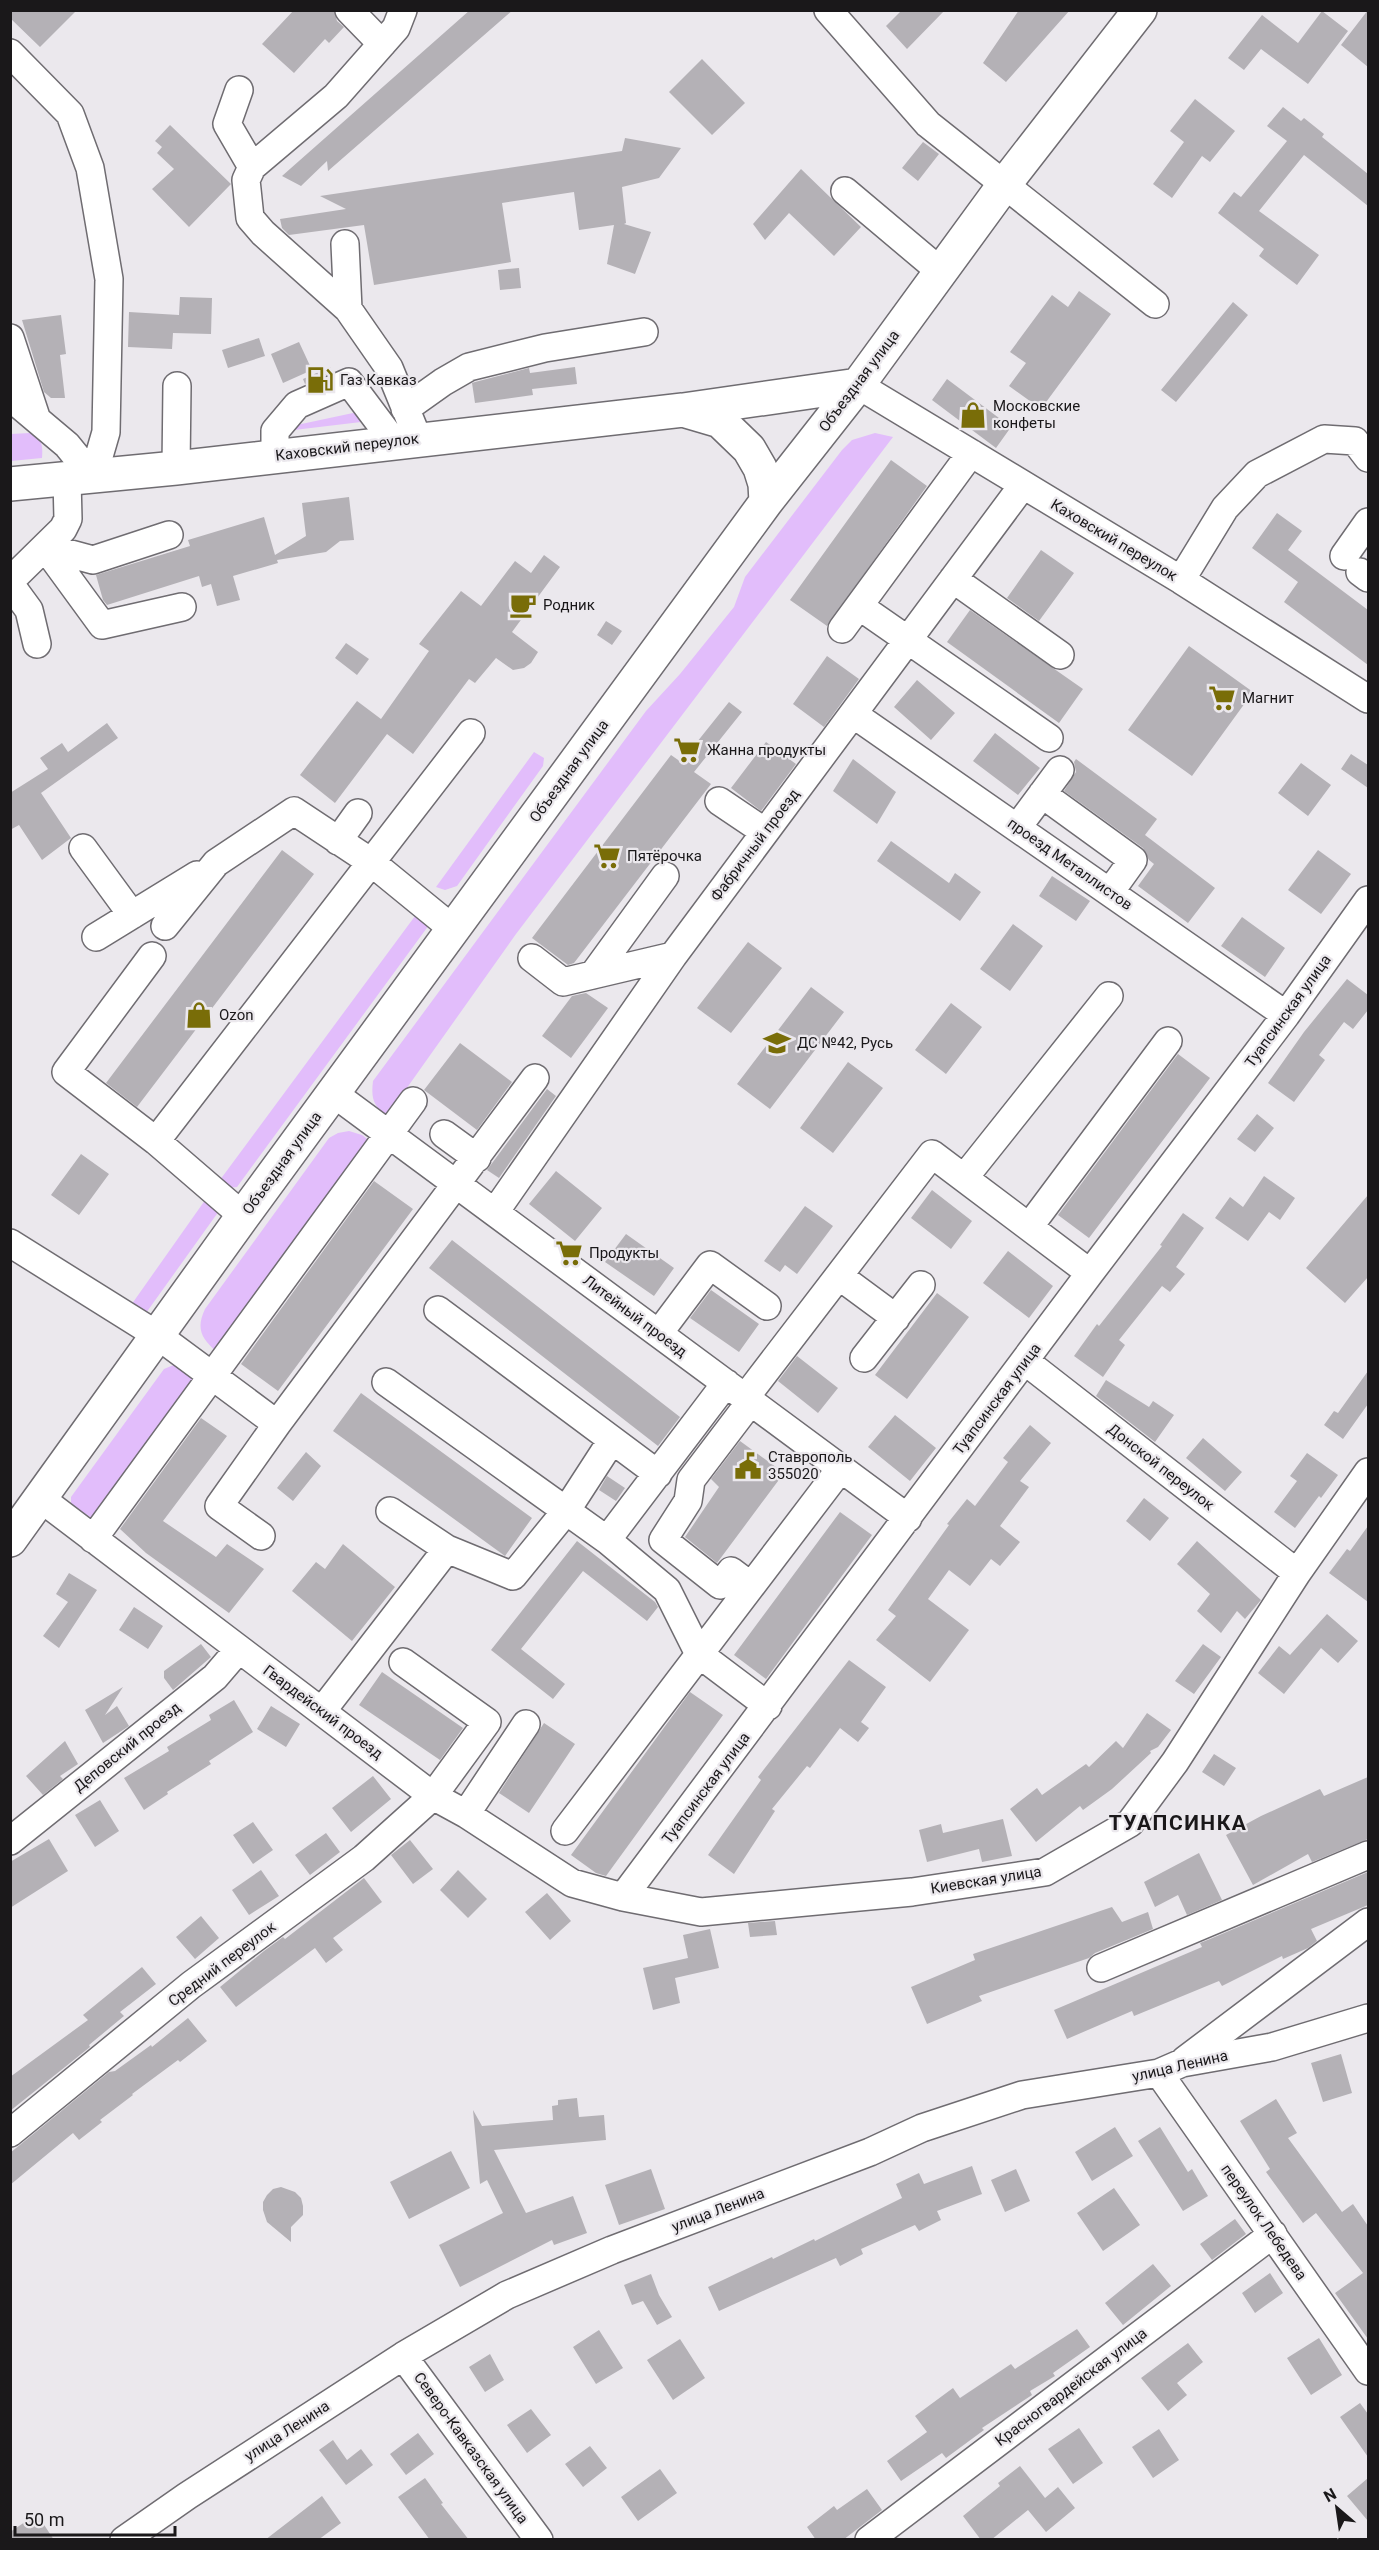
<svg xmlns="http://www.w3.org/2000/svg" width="1379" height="2550" font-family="Roboto,sans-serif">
<rect width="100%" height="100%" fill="#ebe8ed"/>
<path fill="#e2bdfb" d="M353,413L360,416L361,422L294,430L292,426Z
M30,433C42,438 43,445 42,458L11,461V434Z
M875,433L893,437L516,934L387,1116C373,1106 371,1098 373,1081L646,711L680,674L734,607L745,577L842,450L852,440Z
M534,752L544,758L543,766L457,886L445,890L436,887Z
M418,912L429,925L237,1187L227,1188L217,1184Z
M349,1131L362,1135L371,1142L216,1351C201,1338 196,1328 205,1309L329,1138L338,1133Z
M208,1196L219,1211L146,1313L129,1308Z
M176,1364L196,1376L92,1518L71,1505V1497L164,1369Z"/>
<path fill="#b4b1b6" d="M10,10H77L40,47L10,18Z
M294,10H334L337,21L344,27L329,43L325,39L294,73L262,44Z
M470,10H513L328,171L327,161L301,186L282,176Z
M902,10H945L907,49L886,26Z
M1019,10H1070L1006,82L983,63Z
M1368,10V67L1341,45Z
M1322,11L1348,31L1308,84L1261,49L1244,70L1228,58L1262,15L1298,43Z
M702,59L745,103L712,135L669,92Z
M1195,99L1235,131L1210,162L1202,156L1172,198L1153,184L1184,142L1170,131Z
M1283,107L1301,121L1304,118L1324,134L1322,137L1368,174V206L1304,155L1259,211L1319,255L1297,285L1259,256L1264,249L1218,213L1234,192L1241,197L1287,141L1267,126Z
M170,125L231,184L189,227L152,189L174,169L157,153L162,147L155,141Z
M625,138L681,148L659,178L622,187L626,223L624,224L651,232L635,274L607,264L614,225L579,230L574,192L502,203L511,262L374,285L364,225L289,235L282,228L280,219L346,209L320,196L622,151Z
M923,142L939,154L918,181L902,168Z
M801,169L861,227L834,256L789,213L765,240L753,224Z
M519,268L521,288L500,290L498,270Z
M1079,291L1111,314L1041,409L1009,386L1026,363L1010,352L1052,295L1068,307Z
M180,297L212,298L211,334L173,333L172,349L128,347L129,312L179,315Z
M1233,302L1248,315L1176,402L1161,390Z
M61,315L66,354L60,355L65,398H51L44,392L22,320Z
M259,338L265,356L228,368L222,350Z
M299,342L312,370L283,383L271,354Z
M330,367L332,372L305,384L303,379Z
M575,367L577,384L532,389L533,395L475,403L472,383L475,382L529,368L530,373Z
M947,379L1011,427L996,448L932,400Z
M891,460L927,486L827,626L790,600Z
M349,497L354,540L340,541L326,552L277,560L278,563L233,576L240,600L217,606L211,584L202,587L199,576L107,605L103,600L96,575L190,546L188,540L264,517L275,555L306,536L302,503Z
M1277,513L1302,531L1288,550L1368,610V665L1284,602L1298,582L1252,548Z
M1041,550L1074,573L1039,621L1007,598Z
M544,555L560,567L512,632L538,652L531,663L524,668L513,670L496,658L475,683L469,679L413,754L387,734L335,803L300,775L357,701L381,719L429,651L419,644L461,591L481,606L515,561L531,573Z
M970,610L1083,689L1059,723L947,642Z
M606,621L622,631L612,645L597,635Z
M346,643L369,659L357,675L335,658Z
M1189,646L1253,692L1192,776L1128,730Z
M827,656L859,679L824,727L793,704Z
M917,680L955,713L931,740L894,707Z
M729,702L742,712L694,772L711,784L574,963L568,965L532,938L671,755L681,762Z
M107,723L118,738L41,793L71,838L42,860L19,825L10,830V793L48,769L40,758L62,743L68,752Z
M995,733L1040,768L1018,795L973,761Z
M766,742L796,764L761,811L731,788Z
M1351,754L1368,765V788L1341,769Z
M853,759L896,792L877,824L833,791Z
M1076,759L1157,819L1145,835L1215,888L1188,923L1138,886L1154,864L1149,860L1143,848L1064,791L1076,772L1074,762Z
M1301,763L1331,785L1308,816L1278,793Z
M891,841L949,883L955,873L981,892L960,921L877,861Z
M282,850L314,874L137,1107L106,1083Z
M1318,850L1351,874L1321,914L1288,890Z
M1052,876L1090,901L1076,921L1039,896Z
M1242,917L1285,948L1265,977L1221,946Z
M1013,924L1043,946L1010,991L980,969Z
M748,942L782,968L731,1033L697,1008Z
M1347,979L1368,995V1010L1353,1029L1344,1022L1319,1055L1325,1060L1294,1102L1268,1083L1304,1032Z
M811,987L844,1012L770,1109L737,1084Z
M586,993L608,1008L571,1058L542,1036L572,996Z
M951,1003L982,1027L946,1074L915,1050Z
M460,1043L512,1082L477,1130L424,1090Z
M1178,1054L1210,1078L1089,1238L1058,1215Z
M848,1062L883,1088L833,1153L800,1128Z
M547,1089L556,1096L499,1178L487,1170Z
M1257,1114L1274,1128L1255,1152L1237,1139Z
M81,1154L109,1174L79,1215L51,1195Z
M556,1171L602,1208L575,1241L529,1204Z
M1264,1176L1295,1198L1280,1220L1269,1212L1248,1241L1215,1218L1230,1197L1243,1207Z
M374,1181L413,1209L278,1391L241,1364Z
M932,1190L972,1221L951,1249L911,1218Z
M1368,1195V1277L1345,1303L1306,1268Z
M805,1206L833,1226L797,1274L785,1265L780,1272L764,1261Z
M1183,1213L1204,1228L1176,1267L1185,1274L1170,1292L1162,1286L1119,1340L1125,1345L1103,1377L1074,1356L1097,1324L1099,1326L1162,1246L1160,1245Z
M626,1234L674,1268L654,1296L605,1262Z
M452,1240L680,1417L658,1446L429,1268Z
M1008,1251L1053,1286L1029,1318L983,1283Z
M711,1290L759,1324L739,1352L690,1318Z
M937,1293L969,1317L907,1399L875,1375Z
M797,1356L838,1388L818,1413L778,1381Z
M1368,1371V1404L1343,1439L1324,1425L1334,1411L1338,1413Z
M1106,1380L1149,1407L1153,1401L1174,1415L1155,1442L1096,1396Z
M361,1393L532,1518L505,1556L333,1431Z
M895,1415L936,1448L910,1481L868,1447Z
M201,1418L227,1436L163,1521L216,1557L227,1544L264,1569L229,1613L146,1553L120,1529Z
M1030,1425L1051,1443L1020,1481L1029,1487L1000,1526L1020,1542L1000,1566L991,1559L970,1586L949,1570L928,1599L969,1630L930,1682L876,1640L896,1616L888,1610L949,1525L947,1524L967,1499L975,1506L1008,1462L1003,1458Z
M1203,1438L1242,1472L1225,1491L1186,1458Z
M740,1441L784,1473L717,1563L685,1537L719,1487L711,1479Z
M306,1452L321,1466L293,1501L277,1488Z
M1307,1453L1338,1475L1321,1498L1319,1496L1295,1528L1274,1512L1297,1481L1290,1476Z
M607,1476L625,1488L616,1501L599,1490Z
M1144,1498L1169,1518L1150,1541L1126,1521Z
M840,1512L872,1535L766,1679L734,1655Z
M1368,1526V1602L1329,1573L1347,1549L1350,1551Z
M577,1541L655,1602L658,1607L647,1621L583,1571L521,1649L565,1684L553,1699L491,1650Z
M1197,1541L1261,1600L1245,1619L1237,1611L1221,1633L1197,1611L1210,1594L1177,1564Z
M343,1544L395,1587L352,1641L292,1591L316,1562L325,1569Z
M69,1573L97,1590L59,1648L43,1636L68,1602L56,1594Z
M134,1607L163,1626L148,1649L119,1630Z
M1327,1614L1358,1641L1338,1663L1321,1648L1284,1694L1258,1673L1279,1646L1290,1655Z
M201,1644L211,1657L173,1690L164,1678V1671Z
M1203,1644L1221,1657L1194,1694L1175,1681Z
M849,1660L886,1687L861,1722L869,1728L858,1742L840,1728L810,1768L807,1766L772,1809L775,1811L734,1874L708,1855L761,1780L758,1777Z
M382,1672L463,1728L440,1760L359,1705Z
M123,1687L105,1715L117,1706L129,1726L103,1743L85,1710Z
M690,1692L723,1715L606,1876L596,1873L571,1855Z
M234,1700L253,1732L209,1761L211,1764L167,1792L168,1794L144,1810L124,1778L169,1751L167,1747L211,1720L209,1715Z
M271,1706L300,1724L286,1747L257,1729Z
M1147,1713L1171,1730L1158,1747L1150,1751L1151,1753L1112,1789L1083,1810L1080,1806L1036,1842L1010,1809L1037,1788L1042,1795L1086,1764L1089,1767L1116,1741L1123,1748Z
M544,1723L575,1744L529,1813L499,1793Z
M65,1741L78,1764L60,1776L63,1779L43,1795L26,1776Z
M1214,1754L1236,1768L1224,1786L1202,1772Z
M373,1776L391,1799L351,1832L332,1808Z
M1368,1777V1839L1312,1862L1308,1854L1253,1885L1226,1835L1261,1816L1320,1789L1324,1796Z
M100,1800L119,1831L95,1847L75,1815Z
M1003,1819L1012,1856L982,1862L979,1849L927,1862L919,1830L941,1824L943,1833Z
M253,1822L273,1850L253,1864L233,1835Z
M326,1833L340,1852L310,1875L295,1855Z
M49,1839L68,1871L10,1908V1862Z
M410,1840L433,1869L413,1884L391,1855Z
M1199,1853L1222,1900L1187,1915L1178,1895L1155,1907L1144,1882Z
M261,1870L279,1896L249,1915L232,1890Z
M458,1870L487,1899L468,1918L440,1890Z
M1368,1872V1905L1311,1929L1317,1941L1308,1948L1283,1959L1282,1956L1222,1986L1219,1981L1134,2016L1132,2011L1067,2039L1054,2010L1202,1947L1200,1943L1210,1939Z
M364,1878L382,1902L333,1938L343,1950L326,1963L315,1948L236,2007L220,1987L264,1951L283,1937L285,1939Z
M547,1893L571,1921L550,1940L525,1912Z
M1112,1907L1122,1922L1148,1912L1153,1929L1095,1953L1089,1958L979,1996L982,2001L927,2024L911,1987L975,1960L973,1954Z
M201,1916L219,1938L195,1959L176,1937Z
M775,1921L777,1935L750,1937L748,1923Z
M710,1929L719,1968L675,1978L680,2003L653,2010L643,1968L688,1958L683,1935Z
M142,1967L156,1984L120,2012L124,2016L89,2045L90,2047L10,2111V2077L88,2020L83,2015Z
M188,2018L207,2041L180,2062L178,2060L132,2094L133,2095L100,2120L102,2122L79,2140L73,2133L10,2185V2153L109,2072L115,2071L151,2045L152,2047Z
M1341,2054L1352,2093L1323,2102L1311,2063Z
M577,2098L579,2117L604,2115L606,2140L494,2150L526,2213L573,2196L587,2233L554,2245L552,2240L460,2287L439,2245L503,2213L487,2180L480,2184L473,2110L482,2126L553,2120L552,2106L558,2105V2100Z
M1276,2099L1297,2133L1288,2138L1342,2212L1353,2204L1368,2226V2339L1335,2293L1363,2273L1316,2213L1303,2223L1266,2172L1270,2169L1240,2121Z
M1115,2127L1133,2156L1092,2181L1075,2152Z
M1160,2127L1188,2172L1192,2169L1208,2196L1183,2211L1138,2141Z
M451,2151L470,2188L409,2219L390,2182Z
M972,2166L982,2194L937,2211L941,2220L919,2231L915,2225L861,2249L863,2254L840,2266L836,2258L719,2311L708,2287L772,2257L773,2259L814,2239L815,2241L902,2198L896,2184L919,2173L924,2184Z
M651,2169L665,2209L619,2225L605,2185Z
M1016,2169L1030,2201L1005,2212L991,2180Z
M281,2187L295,2192L301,2198L303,2206V2215L291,2227V2242L267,2222L263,2210V2202L267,2195L273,2189Z
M1114,2188L1140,2225L1103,2251L1077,2213Z
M1235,2219L1246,2234L1212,2260L1200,2244Z
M1153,2264L1171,2286L1123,2325L1105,2303Z
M1270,2273L1283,2293L1255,2313L1242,2293Z
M651,2274L659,2295L672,2317L657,2325L643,2301L632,2305L624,2285Z
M1077,2329L1090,2347L1053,2373L1055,2376L1030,2391L1032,2395L982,2428L984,2430L946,2458L942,2453L901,2481L887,2461L927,2432L915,2416L953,2388L960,2398L1011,2364L1015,2369Z
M599,2330L623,2368L596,2384L573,2347Z
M1319,2338L1342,2375L1311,2395L1287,2358Z
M680,2339L705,2378L673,2400L647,2360Z
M1188,2343L1203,2362L1177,2383L1187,2395L1168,2411L1141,2378Z
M490,2354L504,2380L485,2392L469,2367Z
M1360,2403L1368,2414V2457L1340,2417Z
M531,2409L551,2435L527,2453L507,2425Z
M1079,2428L1103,2463L1073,2484L1048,2449Z
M1159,2429L1179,2460L1153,2478L1132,2447Z
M418,2433L434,2454L406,2475L390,2454Z
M333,2440L347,2460L361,2449L373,2465L346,2485L319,2450Z
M590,2446L607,2468L583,2487L565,2464Z
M1020,2466L1045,2498L1058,2487L1075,2508L1046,2532L1028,2510L991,2540H981L963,2516L1000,2486L998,2483Z
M660,2469L677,2493L638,2521L621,2497Z
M425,2478L443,2503L441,2504L469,2540H430L398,2497Z
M1368,2478V2521L1347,2496Z
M867,2489L882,2510L843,2540H816L807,2527L834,2506L837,2510Z
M322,2496L341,2523L318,2540H265Z
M37,2514L54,2540H10V2532Z"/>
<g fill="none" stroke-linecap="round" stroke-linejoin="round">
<defs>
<path id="minor" d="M349,10L382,44
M403,10L396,28L336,96L252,167L246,180L250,218L263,233L348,309L389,368L418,439
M828,10L928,124L1155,304
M10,53L70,114L90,168L109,279L106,432L93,477
M239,90L227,124L252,167
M845,191L940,271
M345,244L348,309
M10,338L36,417
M858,385L1181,580L1368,699
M10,397L67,445L93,477
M405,409L443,382L469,367L545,348L644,332
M275,456V431L297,405L349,382L394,442
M176,468L177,386
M169,535L93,560L45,547L102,625L182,607
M1344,556L1368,522
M1360,572L1368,578
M953,579L1060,655
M1181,580L1225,508L1257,474L1324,439L1355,441L1368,458
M10,581L63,529L68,519L67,479
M10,584L29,610L37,644
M859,606L1049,738
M842,629L971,453
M853,714L1286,1015
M1042,794L1133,860L1110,892
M719,801L765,832
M1017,828L1060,770
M338,841L358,813
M83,848L132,915
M165,926L216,863L294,811L371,862L453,929
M96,937L197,875
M152,956L66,1072L156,1141L243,1216
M532,958L563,982L673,956
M593,975L665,876
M333,1093L908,1518
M444,1134L477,1158
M156,1141L471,733
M964,1178L1109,996
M495,1212L673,956L1023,485
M1029,1227L1168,1041
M10,1243L157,1335L277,1424L219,1506L261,1536
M839,1276L896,1318
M438,1310L658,1474
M659,1333L710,1265L767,1306
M864,1358L921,1285
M1025,1361L1297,1573
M386,1382L607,1540L726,1383
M745,1398L932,1154L1090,1273
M751,1401L691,1480L688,1501L663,1540L720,1585L731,1571L751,1586
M277,1424L535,1078
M40,1498L433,1796L466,1814L572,1883L623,1897L701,1912L912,1892L1045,1872L1130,1823L1175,1762L1297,1573L1368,1472
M390,1511L447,1549
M93,1539L413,1101
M607,1540L667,1590L699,1654L768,1706
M322,1711L447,1549L513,1576L566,1511L612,1440
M466,1814L526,1724
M565,1831L841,1468
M10,1841L215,1677L239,1649
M623,1897L1090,1273L1286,1015L1368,900
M1101,1968L1368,1855
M1185,2060L1368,1922
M1159,2073L1368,2371
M10,2133L191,1985L364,1858L433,1796L487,1722L403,1662
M403,2356L539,2540
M124,2540L187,2496L403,2356L507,2295L612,2250L870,2152L922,2128L1022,2095L1159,2073L1182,2063L1272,2047L1368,2018
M869,2540L1273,2234"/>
<path id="major" d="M686,411L720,421L749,449L760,468L765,484L766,502
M10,484L176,468L683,410L858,385
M10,1540L243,1216L766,502L858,385L1004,185L1140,10"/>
</defs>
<use href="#minor" stroke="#6f6c71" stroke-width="30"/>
<use href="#major" stroke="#6f6c71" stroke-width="36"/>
<use href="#minor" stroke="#fff" stroke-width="27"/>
<use href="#major" stroke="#fff" stroke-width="33"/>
</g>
<defs>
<symbol id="fuel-bare" viewBox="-9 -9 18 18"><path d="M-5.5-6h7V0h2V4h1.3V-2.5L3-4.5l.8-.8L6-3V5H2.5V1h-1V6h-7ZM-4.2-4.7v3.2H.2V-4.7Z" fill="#796d08" stroke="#ebe8ed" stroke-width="2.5" paint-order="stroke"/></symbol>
<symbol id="shop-bare" viewBox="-9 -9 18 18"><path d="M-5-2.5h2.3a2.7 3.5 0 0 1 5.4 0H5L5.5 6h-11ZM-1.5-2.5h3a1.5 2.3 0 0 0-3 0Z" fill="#796d08" stroke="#ebe8ed" stroke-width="2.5" paint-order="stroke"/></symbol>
<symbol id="cafe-bare" viewBox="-9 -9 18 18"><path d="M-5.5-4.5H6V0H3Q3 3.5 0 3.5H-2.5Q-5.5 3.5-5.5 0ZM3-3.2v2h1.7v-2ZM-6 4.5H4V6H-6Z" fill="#796d08" stroke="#ebe8ed" stroke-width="2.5" paint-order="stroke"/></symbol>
<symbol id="supermarket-bare" viewBox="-9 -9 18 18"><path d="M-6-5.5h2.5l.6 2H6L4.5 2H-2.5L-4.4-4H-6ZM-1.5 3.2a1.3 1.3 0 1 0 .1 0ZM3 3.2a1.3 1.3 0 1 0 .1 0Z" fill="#796d08" stroke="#ebe8ed" stroke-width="2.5" paint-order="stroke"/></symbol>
<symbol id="school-bare" viewBox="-9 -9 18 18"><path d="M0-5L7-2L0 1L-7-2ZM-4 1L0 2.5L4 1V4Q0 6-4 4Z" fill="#796d08" stroke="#ebe8ed" stroke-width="2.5" paint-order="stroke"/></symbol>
<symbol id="civic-bare" viewBox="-9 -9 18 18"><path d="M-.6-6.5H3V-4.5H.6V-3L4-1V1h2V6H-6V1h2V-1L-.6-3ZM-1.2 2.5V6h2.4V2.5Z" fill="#796d08" stroke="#ebe8ed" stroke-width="2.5" paint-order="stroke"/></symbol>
</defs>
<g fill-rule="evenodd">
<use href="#fuel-bare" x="301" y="361" width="38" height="38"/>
<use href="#shop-bare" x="954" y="396" width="38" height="38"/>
<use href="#cafe-bare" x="504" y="586" width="38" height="38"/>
<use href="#supermarket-bare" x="1203" y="679" width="38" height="38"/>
<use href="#supermarket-bare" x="668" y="731" width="38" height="38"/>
<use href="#supermarket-bare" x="588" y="837" width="38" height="38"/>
<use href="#shop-bare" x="180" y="996" width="38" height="38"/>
<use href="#school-bare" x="758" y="1024" width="38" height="38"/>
<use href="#supermarket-bare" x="550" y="1234" width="38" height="38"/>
<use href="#civic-bare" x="729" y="1447" width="38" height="38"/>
</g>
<g text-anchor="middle" stroke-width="4.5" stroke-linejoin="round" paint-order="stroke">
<g font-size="15" fill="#1a181a" stroke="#ebe8ed" text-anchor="start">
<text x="340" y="385">Газ Кавказ</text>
<text x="993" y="411">Московские<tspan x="993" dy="17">конфеты</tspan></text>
<text x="543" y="610">Родник</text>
<text x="1242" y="703">Магнит</text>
<text x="707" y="755">Жанна продукты</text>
<text x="627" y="861">Пятёрочка</text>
<text x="219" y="1020">Ozon</text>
<text x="797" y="1048">ДС №42, Русь</text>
<text x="589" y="1258">Продукты</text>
<text x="768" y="1462">Ставрополь<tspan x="768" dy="17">355020</tspan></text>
</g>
<g font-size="15" fill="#1a181a" stroke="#ebe8ed">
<text transform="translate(859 381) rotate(-53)" y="5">Объездная улица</text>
<text transform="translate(347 447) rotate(-7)" y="5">Каховский переулок</text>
<text transform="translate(1114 540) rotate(31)" y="5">Каховский переулок</text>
<text transform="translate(569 771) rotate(-54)" y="5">Объездная улица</text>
<text transform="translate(755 845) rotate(-53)" y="5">Фабричный проезд</text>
<text transform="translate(1070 864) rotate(35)" y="5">проезд Металлистов</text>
<text transform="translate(1288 1011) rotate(-54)" y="5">Туапсинская улица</text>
<text transform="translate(282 1163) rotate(-54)" y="5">Объездная улица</text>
<text transform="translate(635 1316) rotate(37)" y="5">Литейный проезд</text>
<text transform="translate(997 1399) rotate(-53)" y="5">Туапсинская улица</text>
<text transform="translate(1161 1467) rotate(38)" y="5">Донской переулок</text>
<text transform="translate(323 1712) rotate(37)" y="5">Гвардейский проезд</text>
<text transform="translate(127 1747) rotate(-39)" y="5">Деповский проезд</text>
<text transform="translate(706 1788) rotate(-53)" y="5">Туапсинская улица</text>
<text transform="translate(986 1880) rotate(-9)" y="5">Киевская улица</text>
<text transform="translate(222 1964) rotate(-37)" y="5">Средний переулок</text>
<text transform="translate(1180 2066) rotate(-13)" y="5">улица Ленина</text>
<text transform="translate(718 2210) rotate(-21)" y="5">улица Ленина</text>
<text transform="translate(1264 2222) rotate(55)" y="5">переулок Лебедева</text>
<text transform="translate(1071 2387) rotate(-37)" y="5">Красногвардейская улица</text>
<text transform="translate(287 2431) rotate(-33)" y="5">улица Ленина</text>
<text transform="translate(471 2448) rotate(54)" y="5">Северо-Кавказская улица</text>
</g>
<g font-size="21" font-weight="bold" letter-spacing="1.5" fill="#1a181a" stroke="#ebe8ed">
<text x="1178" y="1830">ТУАПСИНКА</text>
</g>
</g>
<rect width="1379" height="2550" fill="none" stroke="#1a181a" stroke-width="24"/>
<g transform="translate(1337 2508) rotate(331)" stroke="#ebe8ed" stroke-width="4.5" paint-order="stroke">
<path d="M0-4.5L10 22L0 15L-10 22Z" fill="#1a181a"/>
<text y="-9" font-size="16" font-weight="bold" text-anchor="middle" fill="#1a181a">N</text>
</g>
<path d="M15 2526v9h160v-9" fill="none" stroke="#1a181a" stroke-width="3"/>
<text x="24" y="2526" font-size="18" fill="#1a181a" stroke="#ebe8ed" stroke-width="4.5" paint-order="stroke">50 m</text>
</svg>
